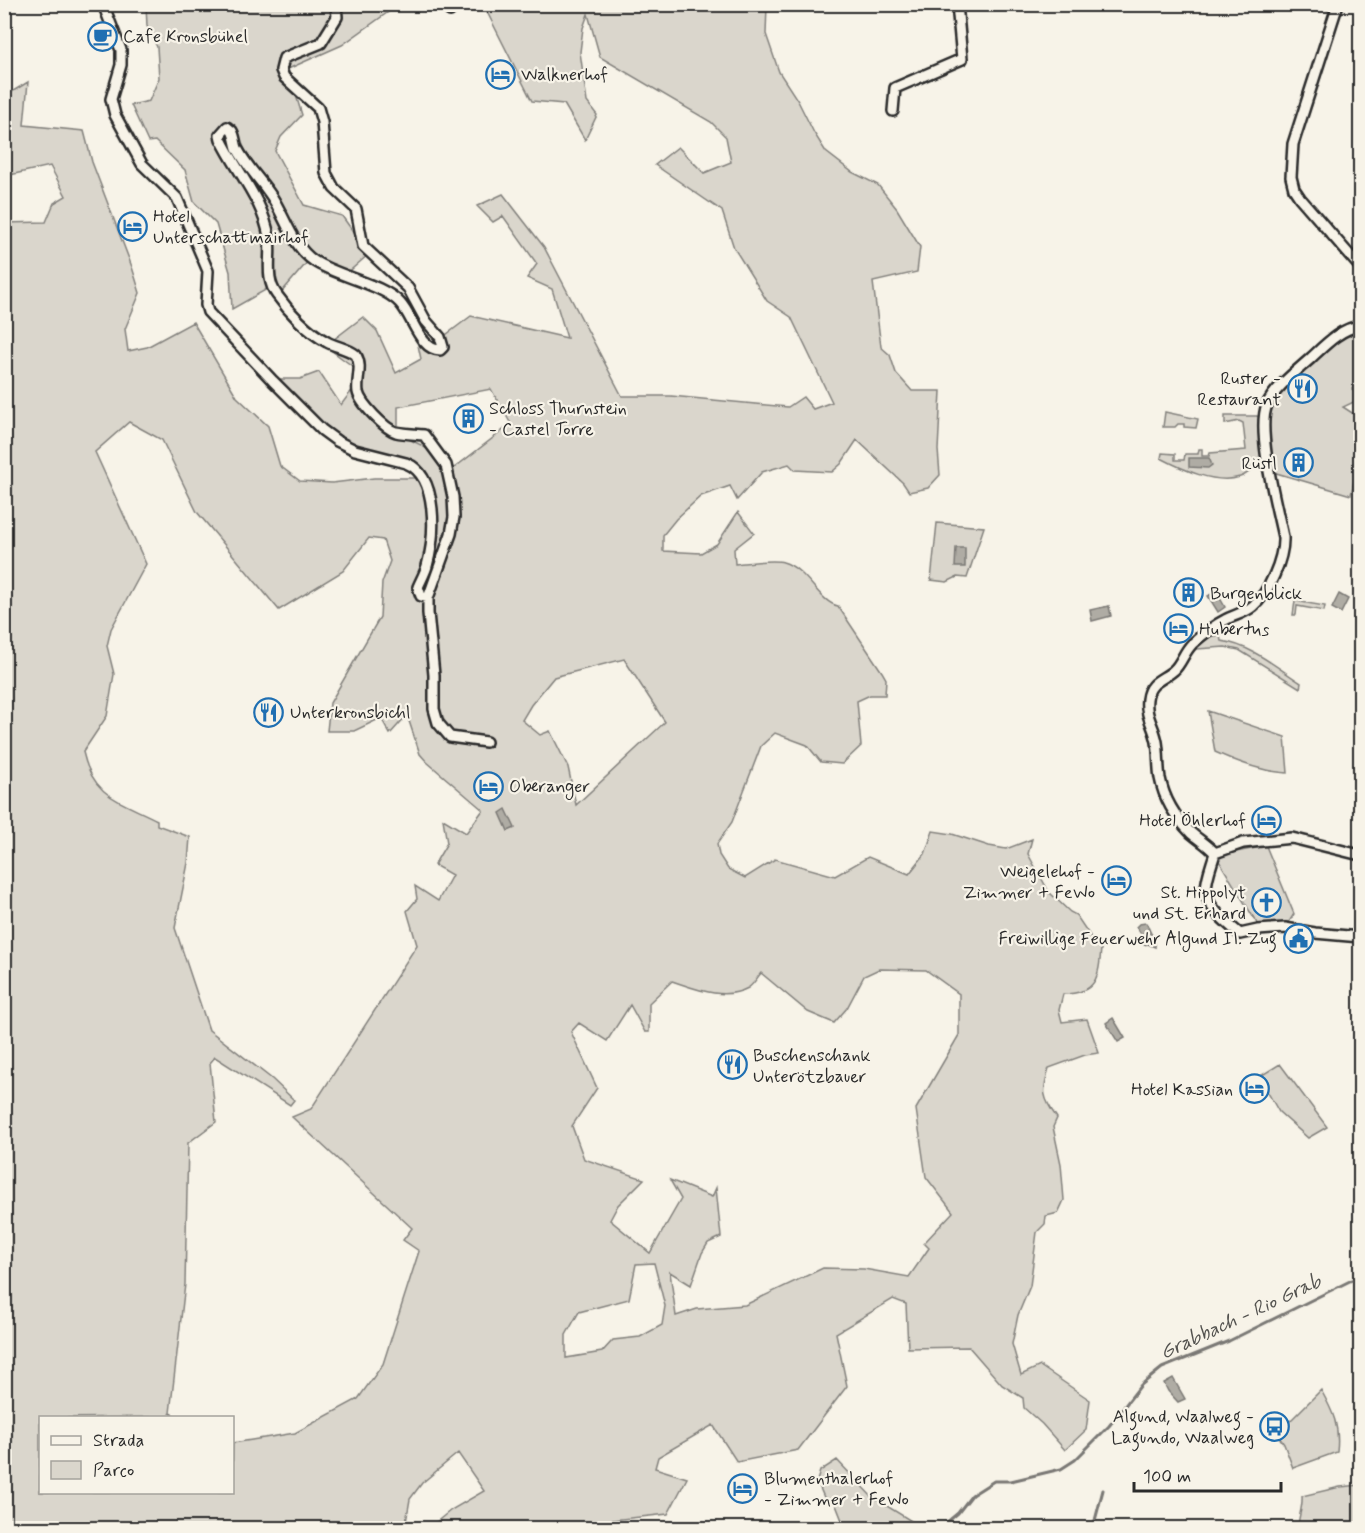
<svg xmlns="http://www.w3.org/2000/svg" width="1365" height="1533" font-family="Mynerve,sans-serif">
<rect width="100%" height="100%" fill="#f7f3e8"/>
<filter id="ink" filterUnits="userSpaceOnUse"><feTurbulence type="fractalNoise" baseFrequency=".0167" numOctaves="2"/><feDisplacementMap in="SourceGraphic" scale="12" xChannelSelector="R" yChannelSelector="G"/><feConvolveMatrix kernelMatrix="1 2 1 2 8 2 1 2 1" color-interpolation-filters="sRGB"/></filter>
<g filter="url(#ink)">
<path fill="#dad6cc" stroke="#82807c" stroke-width="1.5" fill-rule="evenodd" d="M146,5H398L342,45L288,69L302,115L281,137L275,151L304,205L342,216L369,254L345,275L310,259L280,294L267,289L232,309L230,272L216,224L194,202L185,170L155,141L148,142L131,105L149,101L159,78L157,47L147,26Z
M426,5H767L766,34L779,72L798,101L814,133L826,152L852,172L878,185L897,209L920,247L917,272L873,282L881,347L890,355L896,373L912,391H941L938,450L940,475L928,488L909,492L903,483L857,440L841,464L832,472L795,470L789,464L762,472L737,500L730,486L701,496L676,519L663,535V551L701,553L717,544L738,512L754,533L734,549L735,564C745,563 774,559 783,562C807,569 819,602 838,606L882,672L886,679L885,695H870L857,701L861,746L842,764L821,762L807,745L775,733L761,746L732,822L717,844L719,855L728,869L745,878L775,859L835,876L868,857L909,874L925,854L933,831L952,834L989,846L1006,849L1032,839L1028,854L1049,892L1070,912L1076,915L1096,945L1101,948C1099,977 1097,994 1063,994L1059,1010L1062,1022L1087,1019L1099,1053L1085,1055L1049,1068C1042,1092 1042,1097 1057,1118L1053,1127L1061,1164L1064,1200L1058,1213L1046,1216L1045,1224L1037,1232L1030,1286L1018,1315L1012,1344L1021,1375L1040,1366L1090,1400L1086,1430L1065,1450L1042,1424L1024,1408L1023,1398L1002,1385L969,1347L908,1348L906,1304L893,1299L836,1333L847,1386L798,1450L737,1462L713,1425L658,1457L655,1468L687,1478L668,1514L537,1528H429L451,1510L484,1491L458,1453L422,1483L410,1499L405,1528H5L4,223L46,222L54,203L66,196L50,166L5,176V96L28,82L24,125L84,131L92,162L132,267L140,293L125,329L128,351L147,347L193,322L237,397L268,426L280,466L300,481L332,483L374,478H421L420,465L355,446L321,424L279,379H300L319,372L341,405L353,389L355,368L328,348L333,340L363,317L377,331L396,373L421,359L416,336L447,334L471,316L567,338L552,289L527,278L537,264L503,216L493,222L477,206L503,194L544,247L622,396H671L788,407L803,397L813,409L832,402L791,317L767,301L734,248L722,211L655,165L678,147L704,173L731,162L726,137L711,122L600,57L588,14L583,28L580,52L587,102L597,115L585,140L564,104L532,101L486,10L429,9ZM491,389L511,424L454,468L421,445L398,434V407ZM129,422L162,440L197,512L279,610L343,571L369,538L383,540L390,561L382,583L380,617L330,703L327,731H354L381,718L390,734L407,715L420,754L427,762L483,810L466,833L443,819L447,843L434,865L452,875L438,901L415,886L417,899L407,911L417,945L311,1109L292,1117L412,1228L403,1240L419,1251L383,1364L358,1399L295,1433L233,1443L232,1492H40V1418L177,1417L170,1413L185,1284L188,1143L216,1122L210,1063L215,1057L290,1105L294,1100L272,1079L209,1030L175,928L188,863L190,837L157,825V820C120,801 93,797 83,752L107,716L114,674L107,646L111,629L146,564L95,452ZM624,659L665,722L576,805L568,767L550,731L540,735L522,720L531,705L554,677ZM879,969L926,970L959,994V1035L916,1109L926,1177L953,1212L924,1243L929,1248L909,1277L864,1269L823,1268L745,1305L697,1309L676,1316L670,1272L691,1285L702,1253L708,1243L721,1237L716,1188L712,1197L670,1180L681,1199L650,1253L610,1220L618,1205L644,1179L584,1159L572,1126L597,1088L571,1032L579,1023L607,1041L630,1005L645,1032H649V1003L672,981C696,989 724,1001 748,988C753,985 757,978 761,973L808,1012L834,1023L847,1008L864,976ZM654,1263L665,1306L662,1325L640,1337L613,1340L602,1352L566,1358V1335L579,1312L629,1299L636,1264Z
M1360,326V380L1352,389L1360,399L1343,407L1360,418V461L1358,462L1351,495L1273,472L1267,461L1269,401L1321,348Z
M1165,412L1198,419L1196,428L1184,427V424H1178L1175,427H1163Z
M1225,416H1257L1261,418L1263,461C1256,465 1248,475 1240,477C1215,485 1182,469 1161,458L1162,453L1175,454V460H1184L1185,454H1198L1199,449H1202V456H1209L1210,453L1246,450L1243,423L1239,421L1225,424Z
M937,523L984,527L967,578L957,577L947,582L931,580Z
M1295,601L1325,606L1324,611L1297,606L1296,615H1293Z
M1203,636H1220L1221,641C1251,645 1276,667 1301,683L1300,688L1239,650L1225,647L1197,649L1195,642Z
M1208,711L1285,737L1288,773C1263,772 1237,762 1215,752Z
M1266,846L1294,914L1289,922L1258,925L1219,861L1221,855Z
M1280,1064L1327,1127L1308,1138L1279,1112L1259,1077Z
M1321,1390C1333,1412 1340,1426 1337,1452L1293,1468L1284,1444L1277,1434Z
M837,1460L872,1497L921,1527L927,1528H845L834,1500L826,1502L817,1481L820,1471Z
M1360,1485V1528H1298C1298,1517 1303,1508 1302,1496L1340,1487Z"/>
<path fill="#afaca4" stroke="#7a7874" stroke-width="1.5" d="M1189,458H1209L1212,465L1208,468L1189,467Z
M956,548H965V567H955Z
M1216,591L1225,607L1218,612L1208,596Z
M1339,594L1348,599L1341,613L1332,608Z
M1109,606L1111,616L1092,621L1090,610Z
M506,809L515,828L508,831L500,813Z
M1146,923C1150,928 1149,934 1155,938V947L1148,944L1144,945L1141,940L1142,935L1136,927L1139,924Z
M1113,1018L1125,1038L1118,1042L1106,1023Z
M1173,1378L1185,1399L1178,1402L1168,1391L1164,1383Z"/>
<g fill="none" stroke-linecap="round" stroke-linejoin="round">
<path stroke="#7a7874" stroke-width="3" d="M940,1528L958,1513L972,1495L994,1481H1011L1061,1469L1075,1460L1109,1426L1141,1385L1162,1368L1229,1341L1360,1276
M1093,1528L1103,1490"/>
<defs>
<path id="minor" d="M103,4L121,50V65L111,99L115,115L142,164L177,198L208,271L206,305L208,312L273,381L322,430L337,441L355,450L406,463C439,476 435,537 427,566C425,573 421,580 418,587L421,596L428,598
M336,4L337,17L321,43L284,58L281,70L284,77L318,108L322,122L326,173L334,188L356,209L363,246L408,288L426,321L440,337L443,347L440,350C420,350 413,317 400,303C383,284 336,276 314,261C293,247 285,217 272,197C261,180 246,166 237,148C235,142 235,136 232,131L227,127L220,135L221,139C237,172 263,200 269,237C272,257 264,278 277,295C289,312 308,332 327,342C336,347 347,348 356,355C363,367 356,379 358,392C360,403 385,429 396,432C405,434 415,434 424,435L446,465L453,497L454,517L451,534L428,598V613L434,675V709L438,723L450,737L486,742
M442,4L450,11
M1338,4L1293,144L1291,177L1294,189L1300,198L1360,267
M893,111L895,88L962,59L957,4
M1360,326C1341,328 1325,345 1311,358C1298,370 1273,389 1267,405C1256,430 1277,508 1283,537C1284,558 1269,593 1253,606C1245,613 1234,615 1225,620C1213,626 1201,636 1192,644C1184,652 1181,664 1174,670C1163,680 1149,681 1147,699C1145,717 1154,725 1157,742C1159,754 1158,766 1160,778C1164,799 1176,818 1191,833C1199,840 1207,844 1215,853C1212,864 1206,878 1206,890C1205,906 1229,925 1240,934L1258,930L1285,928L1315,933L1360,937
M1215,853L1243,843L1292,838L1360,855"/>
</defs>
<use href="#minor" stroke="#2b2b2b" stroke-width="14"/>
<use href="#minor" stroke="#f7f3e8" stroke-width="9"/>
</g>
</g>
<defs>
<symbol id="cafe-ring" viewBox="-11 -11 22 22"><circle r="9.5" fill="#f7f3e8" stroke="#1f6fb2" stroke-width="1.5"/><path d="M-5.5-4.5H6V0H3Q3 3.5 0 3.5H-2.5Q-5.5 3.5-5.5 0ZM3-3.2v2h1.7v-2ZM-6 4.5H4V6H-6Z" fill="#1f6fb2"/></symbol>
<symbol id="hotel-ring" viewBox="-11 -11 22 22"><circle r="9.5" fill="#f7f3e8" stroke="#1f6fb2" stroke-width="1.5"/><path d="M-6-4.5h1.5V1H6V5H4.5V3h-9V5H-6ZM-4 0a1.8 1.8 0 1 1 3.6 0ZM.5 0V-2.5h3Q6-2.5 6 0Z" fill="#1f6fb2"/></symbol>
<symbol id="restaurant-ring" viewBox="-11 -11 22 22"><circle r="9.5" fill="#f7f3e8" stroke="#1f6fb2" stroke-width="1.5"/><path d="M-5-6h1v4h1v-4h1v4h1v-4h1v5L-1.5 .5V6h-2V.5L-5-1ZM5-6V6H3V1.5H1.5Q1.5-4 5-6Z" fill="#1f6fb2"/></symbol>
<symbol id="building-ring" viewBox="-11 -11 22 22"><circle r="9.5" fill="#f7f3e8" stroke="#1f6fb2" stroke-width="1.5"/><path d="M-4-6H4V6H1V3H-1V6H-4ZM-2.5-4.3h1.7v1.8h-1.7ZM.8-4.3h1.7v1.8H.8ZM-2.5-1h1.7V.8h-1.7ZM.8-1h1.7V.8H.8Z" fill="#1f6fb2"/></symbol>
<symbol id="church-ring" viewBox="-11 -11 22 22"><circle r="9.5" fill="#f7f3e8" stroke="#1f6fb2" stroke-width="1.5"/><path d="M-1.2-6h2.4v3.5h3.3v2.4h-3.3V6h-2.4V-.1h-3.3v-2.4h3.3Z" fill="#1f6fb2"/></symbol>
<symbol id="civic-ring" viewBox="-11 -11 22 22"><circle r="9.5" fill="#f7f3e8" stroke="#1f6fb2" stroke-width="1.5"/><path d="M-.6-6.5H3V-4.5H.6V-3L4-1V1h2V6H-6V1h2V-1L-.6-3ZM-1.2 2.5V6h2.4V2.5Z" fill="#1f6fb2"/></symbol>
<symbol id="bus-ring" viewBox="-11 -11 22 22"><circle r="9.5" fill="#f7f3e8" stroke="#1f6fb2" stroke-width="1.5"/><path d="M-5-6H5V4H4V6H2V4H-2V6H-4V4H-5ZM-3.5-4V0h7V-4ZM-3.5 1.2v1.5H-2V1.2ZM2 1.2v1.5H3.5V1.2Z" fill="#1f6fb2"/></symbol>
</defs>
<g fill-rule="evenodd">
<use href="#cafe-ring" x="86" y="20" width="33" height="33"/>
<use href="#hotel-ring" x="484" y="58" width="33" height="33"/>
<use href="#hotel-ring" x="116" y="210" width="33" height="33"/>
<use href="#restaurant-ring" x="1286" y="372" width="33" height="33"/>
<use href="#building-ring" x="452" y="402" width="33" height="33"/>
<use href="#building-ring" x="1282" y="446" width="33" height="33"/>
<use href="#building-ring" x="1172" y="576" width="33" height="33"/>
<use href="#hotel-ring" x="1162" y="612" width="33" height="33"/>
<use href="#restaurant-ring" x="252" y="696" width="33" height="33"/>
<use href="#hotel-ring" x="472" y="770" width="33" height="33"/>
<use href="#hotel-ring" x="1250" y="804" width="33" height="33"/>
<use href="#hotel-ring" x="1100" y="864" width="33" height="33"/>
<use href="#church-ring" x="1250" y="886" width="33" height="33"/>
<use href="#civic-ring" x="1282" y="922" width="33" height="33"/>
<use href="#restaurant-ring" x="716" y="1048" width="33" height="33"/>
<use href="#hotel-ring" x="1238" y="1072" width="33" height="33"/>
<use href="#bus-ring" x="1258" y="1410" width="33" height="33"/>
<use href="#hotel-ring" x="726" y="1472" width="33" height="33"/>
</g>
<g text-anchor="middle" stroke-width="4.5" stroke-linejoin="round" paint-order="stroke">
<g font-size="18" fill="#2b2b2b" stroke="#f7f3e8" text-anchor="start">
<text x="123" y="42">Cafe Kronsbühel</text>
<text x="521" y="80">Walknerhof</text>
<text x="153" y="222">Hotel<tspan x="153" dy="21">Unterschattmairhof</tspan></text>
<text x="1281" y="384" text-anchor="end">Ruster -<tspan x="1281" dy="21">Restaurant</tspan></text>
<text x="489" y="414">Schloss Thurnstein<tspan x="489" dy="21">- Castel Torre</tspan></text>
<text x="1277" y="469" text-anchor="end">Rüstl</text>
<text x="1210" y="599">Burgenblick</text>
<text x="1199" y="635">Hubertus</text>
<text x="290" y="718">Unterkronsbichl</text>
<text x="509" y="792">Oberanger</text>
<text x="1246" y="826" text-anchor="end">Hotel Öhlerhof</text>
<text x="1095" y="877" text-anchor="end">Weigelehof -<tspan x="1095" dy="21">Zimmer + FeWo</tspan></text>
<text x="1246" y="898" text-anchor="end">St. Hippolyt<tspan x="1246" dy="21">und St. Erhard</tspan></text>
<text x="1277" y="944" text-anchor="end">Freiwillige Feuerwehr Algund II. Zug</text>
<text x="753" y="1061">Buschenschank<tspan x="753" dy="21">Unterötzbauer</tspan></text>
<text x="1233" y="1095" text-anchor="end">Hotel Kassian</text>
<text x="1254" y="1422" text-anchor="end">Algund, Waalweg -<tspan x="1254" dy="21">Lagundo, Waalweg</tspan></text>
<text x="764" y="1484">Blumenthalerhof<tspan x="764" dy="21">- Zimmer + FeWo</tspan></text>
</g>
<g font-size="20" font-style="italic" fill="#53524f" stroke="#f7f3e8">
<text transform="translate(1240 1316) rotate(-25)" y="7">Grabbach - Rio Grab</text>
</g>
</g>
<rect width="1365" height="1533" fill="none" stroke="#f7f3e8" stroke-width="24"/>
<rect x="12" y="12" width="1341" height="1509" fill="none" stroke="#2b2b2b" stroke-width="2" filter="url(#ink)"/>
<rect x="39" y="1416" width="195" height="78" fill="#f7f3e8" stroke="#a5a39c" stroke-width="1.5"/>
<rect x="51" y="1436" width="30" height="9" fill="#f7f3e8" stroke="#a5a39c" stroke-width="1.5"/>
<text x="93" y="1446" font-size="18" fill="#2b2b2b">Strada</text>
<rect x="51" y="1461" width="30" height="18" fill="#dad6cc" stroke="#a5a39c" stroke-width="1.5"/>
<text x="93" y="1476" font-size="18" fill="#2b2b2b">Parco</text>
<path d="M1134 1482v9h147v-9" fill="none" stroke="#2b2b2b" stroke-width="3"/>
<text x="1143" y="1482" font-size="18" fill="#2b2b2b" stroke="#f7f3e8" stroke-width="4.5" paint-order="stroke">100 m</text>
</svg>
